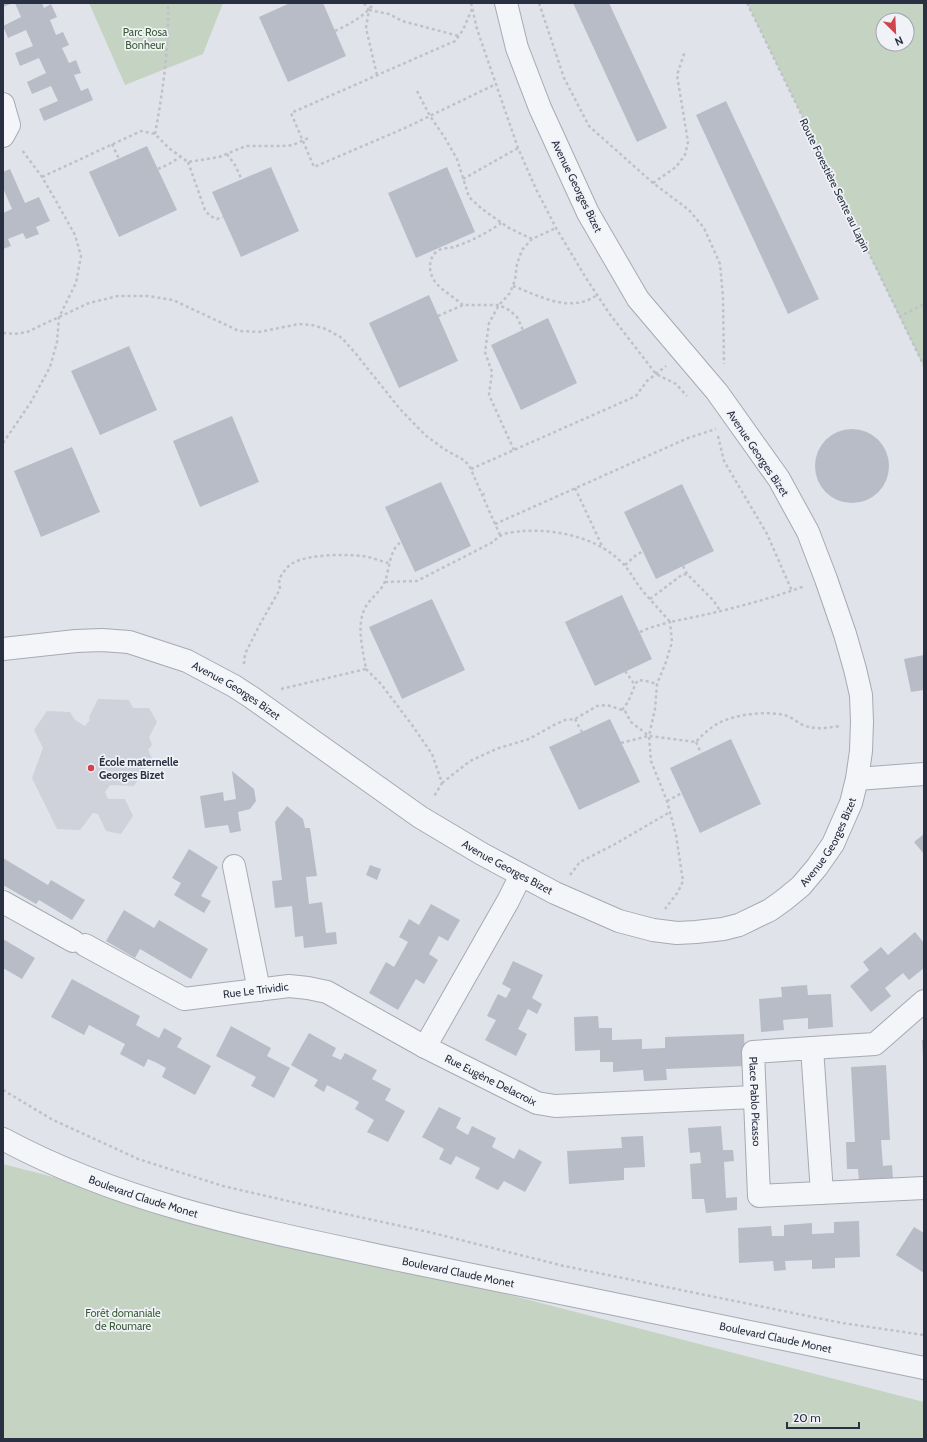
<svg xmlns="http://www.w3.org/2000/svg" width="927" height="1442" font-family="Cabin,sans-serif">
<rect width="100%" height="100%" fill="#e1e3ea"/>
<path fill="#cfd2db" d="M98,699L129,700L133,708H149L157,722L149,737L152,745L148,750L152,758L134,786L110,785L105,792L108,799H125L133,816L121,834L106,831L98,814L93,813L80,830L57,829L32,778L43,748L34,730L47,711L70,712L75,720L85,726L90,720L89,717Z"/>
<path fill="#c5d3c2" fill-rule="evenodd" d="M89,3H223L203,54L125,85Z
M747,3H924V367ZM883,20H907V44H883Z
M3,1164L924,1402V1439H3Z"/>
<path fill="#b8bcc6" d="M3,3H13L3,7Z
M15,3H42L44,8L51,4L57,17L50,20L56,35L63,32L69,45L62,48L69,63L76,60L81,73L74,75L81,91L88,88L93,100L44,121L39,109L58,101L51,86L32,94L27,82L46,73L39,58L20,66L15,53L33,46L26,30L8,38L3,26L21,17Z
M290,3H323L346,56L288,82L259,17Z
M573,3H609L667,128L637,142Z
M726,101L819,299L788,314L696,115Z
M147,146L177,210L119,237L89,172Z
M271,167L299,231L241,257L212,192Z
M447,167L475,232L416,258L388,193Z
M10,169L25,203L39,197L50,221L36,227L39,234L26,239L23,233L8,239L11,246L3,249V213L12,209L3,188V172Z
M429,295L458,361L399,388L369,323Z
M548,318L577,383L521,410L491,345Z
M129,346L157,410L100,435L71,371Z
M232,416L259,482L200,507L173,441Z
M815 466a37 37 0 1 1 74 0a37 37 0 1 1-74 0Z
M72,447L100,512L41,537L14,471Z
M441,482L471,546L415,572L385,507Z
M682,484L714,551L656,579L624,512Z
M622,595L652,659L595,686L565,622Z
M432,599L465,670L402,699L369,627Z
M924,655V690L911,692L904,659Z
M610,719L640,782L579,810L549,747Z
M731,739L761,804L700,833L670,768Z
M232,771L254,789L256,801L250,809L238,812L241,831L230,833L228,825L205,828L200,796L223,792L224,801L236,799Z
M287,806L303,819L305,828H310L317,876L306,877L309,904L322,902L326,933L336,932L337,944L304,948L303,936L295,937L292,906L275,908L272,881L282,880L275,822Z
M924,834V854L914,842Z
M189,849L218,867L201,896L211,901L204,913L174,895L181,883L172,878Z
M3,858L48,885L51,880L85,900L72,920L39,900L36,904L3,885Z
M370,865L381,869L377,880L366,875Z
M431,904L460,920L448,941L439,936L429,954L438,960L424,984L416,979L398,1010L369,993L386,962L394,967L408,942L399,937L409,919L419,925Z
M124,910L154,928L159,920L208,949L191,979L140,949L135,958L106,941Z
M915,932L924,943V968L909,980L903,973L885,988L891,996L871,1012L850,986L869,970L863,962L881,947L888,955Z
M3,939L35,958L22,979L3,968Z
M513,961L543,975L532,998L542,1004L537,1014L528,1009L518,1029L527,1034L516,1056L485,1040L496,1020L487,1016L498,994L506,998L511,989L502,984Z
M72,979L140,1016L136,1025L159,1038L164,1028L182,1038L177,1047L211,1066L195,1095L162,1077L166,1068L157,1063L148,1059L144,1067L120,1054L125,1044L89,1025L84,1035L51,1017Z
M807,985L808,995L831,994L833,1027L808,1029V1018L794,1019L783,1020L784,1030L761,1032L759,999L782,997L781,987Z
M598,1016L599,1028H612V1040L642,1039V1049L665,1048V1037L744,1034L745,1066L666,1069L667,1080L644,1081L643,1070L613,1072V1062H600V1050L575,1051L574,1017Z
M231,1026L271,1048L267,1056L290,1068L274,1098L251,1086L256,1077L216,1056Z
M309,1033L336,1048L332,1056L341,1060L345,1053L377,1070L372,1079L391,1089L385,1100L405,1111L388,1142L367,1132L374,1120L355,1109L359,1102L327,1085L324,1092L314,1086L318,1080L291,1065Z
M922,1040H924V1058H923Z
M886,1065L890,1140H881L883,1166L892,1165L893,1179L859,1181L858,1169H847L846,1142H855L851,1067Z
M439,1107L461,1118L456,1128L468,1135L472,1126L496,1138L492,1147L514,1159L519,1149L542,1162L525,1192L504,1181L498,1190L486,1184L475,1178L480,1168L456,1156L451,1165L439,1159L444,1149L422,1137Z
M721,1126L723,1150H733L734,1161L724,1162L726,1198L737,1197V1210L706,1213L704,1199H692L690,1164L701,1163L700,1152L690,1153L688,1128Z
M643,1136L645,1167L624,1168V1180L569,1184L567,1151L622,1148L621,1137Z
M859,1221L860,1257L835,1258V1268L812,1269V1260L785,1261L786,1270L774,1271L773,1261L739,1263L738,1228L771,1226L772,1236H784V1225L812,1223V1234L834,1233V1222Z
M914,1227L924,1233V1273L896,1255Z"/>
<g fill="none" stroke-linecap="round" stroke-linejoin="round">
<defs>
<g id="minor">
<path d="M3,104L9,125L3,136"/>
<path id="s1" d="M3,649L76,641L102,640L129,642L187,661L234,686L251,697L420,817L482,854L555,893L619,921L653,930L677,933L696,932L723,929L739,925L770,910L784,900L801,886L817,867L833,844L851,803L857,779L861,751L862,722L861,695L855,669L845,634L826,579L808,532L779,479L717,392L638,299L588,213L540,108L517,48L506,3"/>
<path d="M857,779L924,774"/>
<path d="M234,866L259,990"/>
<path d="M3,902L73,941"/>
<path id="s2" d="M85,945L184,999L289,986L308,988L327,992L425,1047L537,1103L555,1106L754,1097"/>
<path d="M425,1047L508,901L521,875"/>
<path d="M812,1048L875,1044L924,1001"/>
<path id="s3" d="M3,1139C129,1207 270,1232 409,1262C481,1277 552,1291 624,1306C724,1326 824,1348 924,1368"/>
<path id="s4" d="M822,1193L812,1048L753,1052L759,1196L924,1188"/>
</g>
</defs>
<use href="#minor" stroke="#a6aab4" stroke-width="24"/>
<path stroke="#bec2c8" stroke-width="2.5" stroke-dasharray="3 3" stroke-linecap="butt" d="M364,3L369,10L366,28L377,75
M471,3L477,29L518,148L536,189L556,228L586,278L609,313L656,374L676,384L687,396
M539,3L564,78L589,126L653,183L689,210L704,228L720,264L723,297L724,364
M747,3L924,366
M472,9L463,30L455,41L291,113L314,167L405,128L496,84
M369,10L389,14L402,21L459,36
M335,31C350,24 365,16 374,3
M417,91L430,116L445,138L457,159L469,197L482,209L509,228L532,239
M155,134C163,91 169,47 168,3
M112,144L119,159
M227,154L235,165L242,180
M188,162L205,210L210,216L217,219L223,217
M158,169L169,164L180,157
M42,177L141,131L155,134L170,149L188,162L219,157L246,146H282L293,145L308,138
M463,179L518,148
M653,183L676,167L685,155L688,142L677,75L685,51
M513,286C540,296 570,314 597,295
M463,305C455,298 443,291 436,283C429,274 427,261 436,252C442,247 450,249 457,246C473,240 487,233 501,223
M438,316L463,305H499L509,310L517,317L523,330
M899,317L924,304
M3,333L14,334L27,332L89,303L118,296H148L173,300L239,331L259,332L299,324L312,325L326,329L342,338L356,354L400,409L425,435L444,449L462,459L469,465L495,524
M718,436L724,461L767,534L792,591
M3,443L31,402L50,367L57,342L59,317L76,283L81,256L75,235L56,201L42,177L22,150
M514,450L489,395L492,372L485,352L489,323L499,305L510,293L515,280L517,264L522,250L532,239L556,228
M471,469L636,396L647,381L666,366
M575,488L603,548
M482,495L486,493
M500,535L495,524L688,438L716,429
M625,565L635,556L643,551
M683,566L687,574
M385,582L417,581L493,542C495,540 497,538 500,536C506,532 516,532 523,531C555,529 594,537 618,559C630,569 633,579 642,590C651,601 661,611 670,622C716,613 761,602 805,586
M650,599L683,574L688,575L713,600L721,612
M640,632L649,628L670,622L672,642L666,662L657,684L655,709L649,736L651,761L667,801L676,835L683,881L678,892L665,909
M244,664L245,654L259,626L280,589L279,579C283,573 287,566 293,563C309,554 344,554 362,556C371,557 380,561 389,563
M366,669L381,684L412,725L432,754L442,783L433,798
M625,671L635,685
M281,689L366,669C363,650 356,626 365,608C370,598 382,591 385,581C390,568 389,550 401,542
M622,710L628,702L635,685L638,680L646,681L657,684
M575,719L582,732
M696,742L701,753
M621,743L648,736
M442,783L470,761L496,749L529,739L554,725L565,720L575,719L597,706L607,705L625,711L631,722L649,736L696,742C702,735 709,729 717,724C734,714 769,710 787,716C793,718 798,723 803,725C816,730 827,728 840,726
M667,801L682,793
M570,875L580,862L615,844L670,812
M3,1090L53,1120L138,1159L223,1186L327,1210L433,1233L564,1266L842,1323L924,1335"/>
<use href="#minor" stroke="#f3f5f8" stroke-width="22"/>
</g>
<circle fill="#cf454e" stroke="#f0f2f7" stroke-width="1.5" cx="91" cy="768" r="4"/>
<g text-anchor="middle" stroke-width="3.5" stroke-linejoin="round" paint-order="stroke">
<g font-size="11" fill="#3a5d36" stroke="#f0f2f7">
<text x="145" y="36">Parc Rosa<tspan x="145" dy="13">Bonheur</tspan></text>
<text x="123" y="1317">Forêt domaniale<tspan x="123" dy="13">de Roumare</tspan></text>
</g>
<g font-size="11" fill="#293041" stroke="#f0f2f7">
<text transform="translate(835 185) rotate(64)" y="4">Route Forestière Sente au Lapin</text>
<text transform="translate(577 186) rotate(64)" y="4">Avenue Georges Bizet</text>
<text transform="translate(758 453) rotate(56)" y="4">Avenue Georges Bizet</text>
<text dy="4" stroke="none"><textPath href="#s1" startOffset="245">Avenue Georges Bizet</textPath></text>
<text dy="4" stroke="none"><textPath href="#s1" startOffset="941">Avenue Georges Bizet</textPath></text>
<text dy="4" stroke="none"><textPath href="#s1" startOffset="569">Avenue Georges Bizet</textPath></text>
<text dy="4" stroke="none"><textPath href="#s2" startOffset="185">Rue Le Trividic</textPath></text>
<text dy="4" stroke="none"><textPath href="#s2" startOffset="443">Rue Eugène Delacroix</textPath></text>
<text dy="4" stroke="none"><textPath href="#s4" startOffset="254">Place Pablo Picasso</textPath></text>
<text dy="4" stroke="none"><textPath href="#s3" startOffset="152">Boulevard Claude Monet</textPath></text>
<text dy="4" stroke="none"><textPath href="#s3" startOffset="476">Boulevard Claude Monet</textPath></text>
<text dy="4" stroke="none"><textPath href="#s3" startOffset="800">Boulevard Claude Monet</textPath></text>
</g>
<g font-size="11" font-weight="bold" fill="#293041" stroke="#f0f2f7" text-anchor="start">
<text x="99" y="766">École maternelle<tspan x="99" dy="13">Georges Bizet</tspan></text>
</g>
</g>
<rect width="927" height="1442" fill="none" stroke="#293041" stroke-width="8"/>
<g transform="translate(895 32) rotate(156)"><circle r="19" fill="#f0f2f7" stroke="#a0a4ae"/>
<path d="M0-3L7 15L0 10L-7 15Z" fill="#cf454e"/>
<text y="-6" font-size="11" font-weight="bold" text-anchor="middle" fill="#293041">N</text>
</g>
<path d="M787 1422v6h72v-6" fill="none" stroke="#293041" stroke-width="2"/>
<text x="793" y="1422" font-size="12" fill="#293041" stroke="#f0f2f7" stroke-width="3" paint-order="stroke">20 m</text>
</svg>
